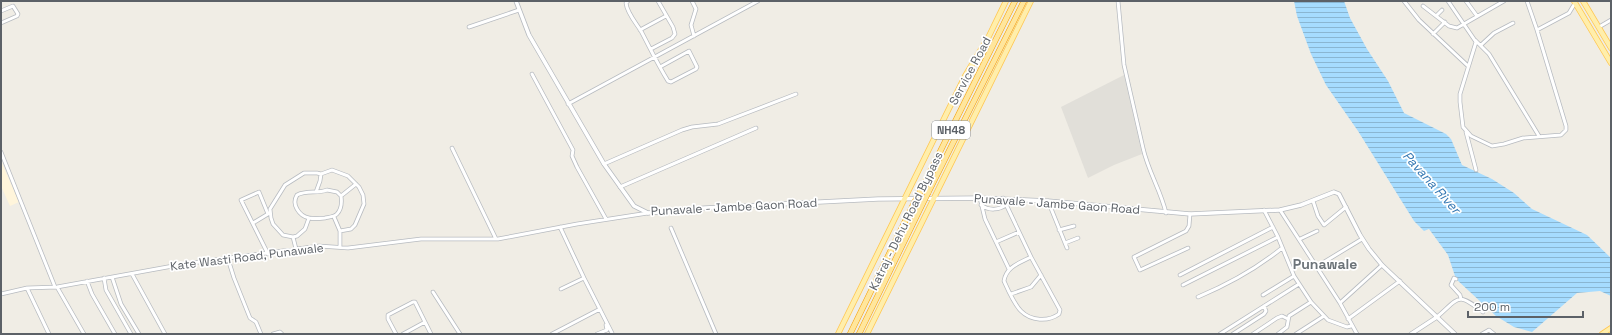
<svg xmlns="http://www.w3.org/2000/svg" width="1612" height="335" font-family="'Space Grotesk',sans-serif">
<defs>
<pattern id="water-rules" width="6" height="5" patternUnits="userSpaceOnUse"><rect width="6" height="5" fill="#a6dcff"/><path d="M0 2.5h6" fill="none" stroke="#8ab6d2"/></pattern>
</defs>
<rect width="100%" height="100%" fill="#f0ede5"/>
<path fill="#fff5db" d="M1,161L19,202L10,206L1,186Z"/>
<path fill="#e1dfd9" d="M1124,75L1142,154L1114,165L1088,178L1061,107Z"/>
<path fill="url(#water-rules)" d="M1294,1H1344L1350,18L1367,49L1388,81L1404,113L1446,134L1451,139L1462,165L1492,179L1514,193L1532,209L1587,235L1611,258V296L1600,291L1577,293L1532,332L1514,327L1496,316L1456,279L1448,255L1429,229L1424,231L1414,221L1358,131L1326,85L1311,54L1297,16Z"/>
<g fill="none" stroke-linecap="round" stroke-linejoin="round">
<defs>
<path id="minor" d="M628,1L626,3C627,13 636,23 641,31C650,48 658,65 668,81L671,82L696,69L697,67L689,51L660,67
M692,1L696,9L691,25L694,36
M1118,1L1124,65L1143,148C1148,171 1161,191 1166,213
M1404,1L1419,20L1468,66
M1448,1L1476,42L1460,94V102L1463,127L1471,136L1492,146L1504,144L1523,138L1561,135L1566,130V126L1537,30L1527,1
M1466,1L1477,16
M1423,6L1449,26L1457,28L1504,1
M1,11L13,6L18,14L17,16L1,23
M1436,16L1442,10
M469,27L519,10
M1599,27L1611,20
M640,30L666,16
M1537,30L1569,13L1575,3
M1433,34L1445,22
M1475,40L1489,54L1539,136
M1481,45L1494,33L1513,23
M651,49L672,38L675,34L673,27L658,1
M532,74L573,150L572,156L577,167L606,219
M568,104L758,1
M1466,132L1476,170
M452,148L496,239
M1,152L55,287
M604,164L682,130L692,127L718,124L796,94
M620,187L756,128
M327,190L337,192L341,196C342,203 342,209 337,214C334,217 329,217 325,218C314,219 303,220 297,209C294,204 294,200 297,195C307,190 317,194 327,190Z
M316,192L320,181L321,174
M341,196L356,184
M980,198L985,219L1009,269
M1003,198L1031,257L1060,310L1059,314C1048,322 1031,321 1021,311C1014,304 1008,290 1004,281C1006,267 1019,263 1031,257
M1048,201L1067,248
M1313,201L1318,216L1324,225L1346,207
M981,205C989,211 999,210 1006,205
M1264,210L1278,237L1294,276L1311,302L1328,320L1347,327L1351,326
M1280,210L1340,303L1357,334
M334,217L340,231V247
M309,218L305,229L297,236L293,237L283,235L273,224L271,218L270,209L285,185L304,173H317L321,174L332,170L348,176L359,187L363,195L364,204L355,225L351,229L340,231
M253,223L268,214L259,192L241,200L268,254
M560,227L584,278L612,333
M671,228L716,334
M1059,230L1074,226
M293,237L296,249
M1300,239L1317,231
M996,242L1019,232
M1065,243L1078,238
M1188,248L1140,270L1134,257L1186,231L1189,226L1190,214
M228,259L234,278L250,318L256,322L261,334
M1316,267L1362,239
M132,274L165,334
M1180,275L1273,227
M112,277L121,304L139,334
M104,278L106,290L131,334
M1456,279L1454,278L1451,285L1460,295L1461,299
M87,281L92,294L115,334
M1183,285L1278,237
M57,287L84,334
M27,288L49,334
M561,289L584,278
M433,292L460,334
M1,294L27,288L57,287L184,264L319,246L348,248L421,239H498L577,224L648,213
M1011,294L1031,287L1041,275
M1263,295L1294,276
M1198,297C1229,284 1256,269 1282,248
M1340,303L1382,265
M1437,317C1460,297 1457,292 1483,312
M1348,319L1400,281
M273,334L280,332L282,334
M396,334L388,319V315L413,302H415L431,334
M403,334L425,322
M552,334L600,309
M597,334L607,330L606,325
M1220,334L1299,284
M1233,334L1264,314L1266,311L1264,306
M1253,334L1277,318L1282,316L1288,319
M1278,334L1287,327L1289,316L1311,302
M1296,334L1324,316
M1482,334L1489,330L1494,334"/>
<path id="tertiary" d="M516,1L529,35L604,164L634,206L648,213L705,208L878,199L980,198L1048,201L1190,214L1280,210L1301,205L1334,192L1339,194L1360,235L1369,249L1382,265L1455,334
M1411,334L1437,317"/>
<path id="primary" d="M1574,1L1611,63
M1583,1L1611,48
M838,334L965,76L989,36L1006,1
M867,334L1031,1
M1602,334L1611,328"/>
<path id="trunk" d="M920,192L1015,1
M928,193L1024,1
M850,334L914,203
M859,334L923,203"/>
</defs>
<use href="#minor" stroke="#b7bbc0" stroke-width="4.5"/>
<use href="#tertiary" stroke="#b7bbc0" stroke-width="5"/>
<use href="#primary" stroke="#ffc64f" stroke-width="6"/>
<use href="#trunk" stroke="#f59e00" stroke-width="6"/>
<use href="#minor" stroke="#fff" stroke-width="3"/>
<use href="#tertiary" stroke="#fff" stroke-width="3.5"/>
<use href="#primary" stroke="#ffeeab" stroke-width="4.5"/>
<use href="#trunk" stroke="#ffe69c" stroke-width="5"/>
<defs>
<path id="trunk-bridge" d="M914,203L920,192
M923,203L928,193"/>
</defs>
<use href="#trunk-bridge" stroke="#f59e00" stroke-width="6" stroke-linecap="butt"/>
<use href="#trunk-bridge" stroke="#ffe69c" stroke-width="5"/>
</g>
<g text-anchor="middle" stroke-width="3.5" stroke-linejoin="round" paint-order="stroke">
<rect fill="#fff" stroke="#8d9095" stroke-width="1" x="932" y="121" width="38" height="18" rx="3"/>
<g font-size="11" font-weight="bold" fill="#5c6167">
<text x="951" y="134">NH48</text>
</g>
<g font-size="12" fill="#5c6167" stroke="#fff">
<text transform="translate(970 71) rotate(-62)" y="4">Service Road</text>
<text transform="translate(1057 204) rotate(4)" y="4">Punavale - Jambe Gaon Road</text>
<text transform="translate(734 207) rotate(-3)" y="4">Punavale - Jambe Gaon Road</text>
<text transform="translate(906 221) rotate(-64)" y="4">Katraj - Dehu Road Bypass</text>
<text transform="translate(247 257) rotate(-7)" y="4">Kate Wasti Road, Punawale</text>
</g>
<g font-size="13" font-style="italic" fill="#3578b3" stroke="#fff">
<text transform="translate(1432 182) rotate(48)" y="5">Pavana River</text>
</g>
<g font-size="14" font-weight="bold" fill="#6d7479" stroke="#fff">
<text x="1325" y="269">Punawale</text>
</g>
</g>
<rect width="1612" height="335" fill="none" stroke="#5c6167" stroke-width="4"/>
<path d="M1468 311v6h115v-6" fill="none" stroke="#5c6167" stroke-width="2"/>
<text x="1474" y="311" font-size="12" fill="#5c6167" stroke="#ffffff" stroke-width="3" paint-order="stroke">200 m</text>
</svg>
